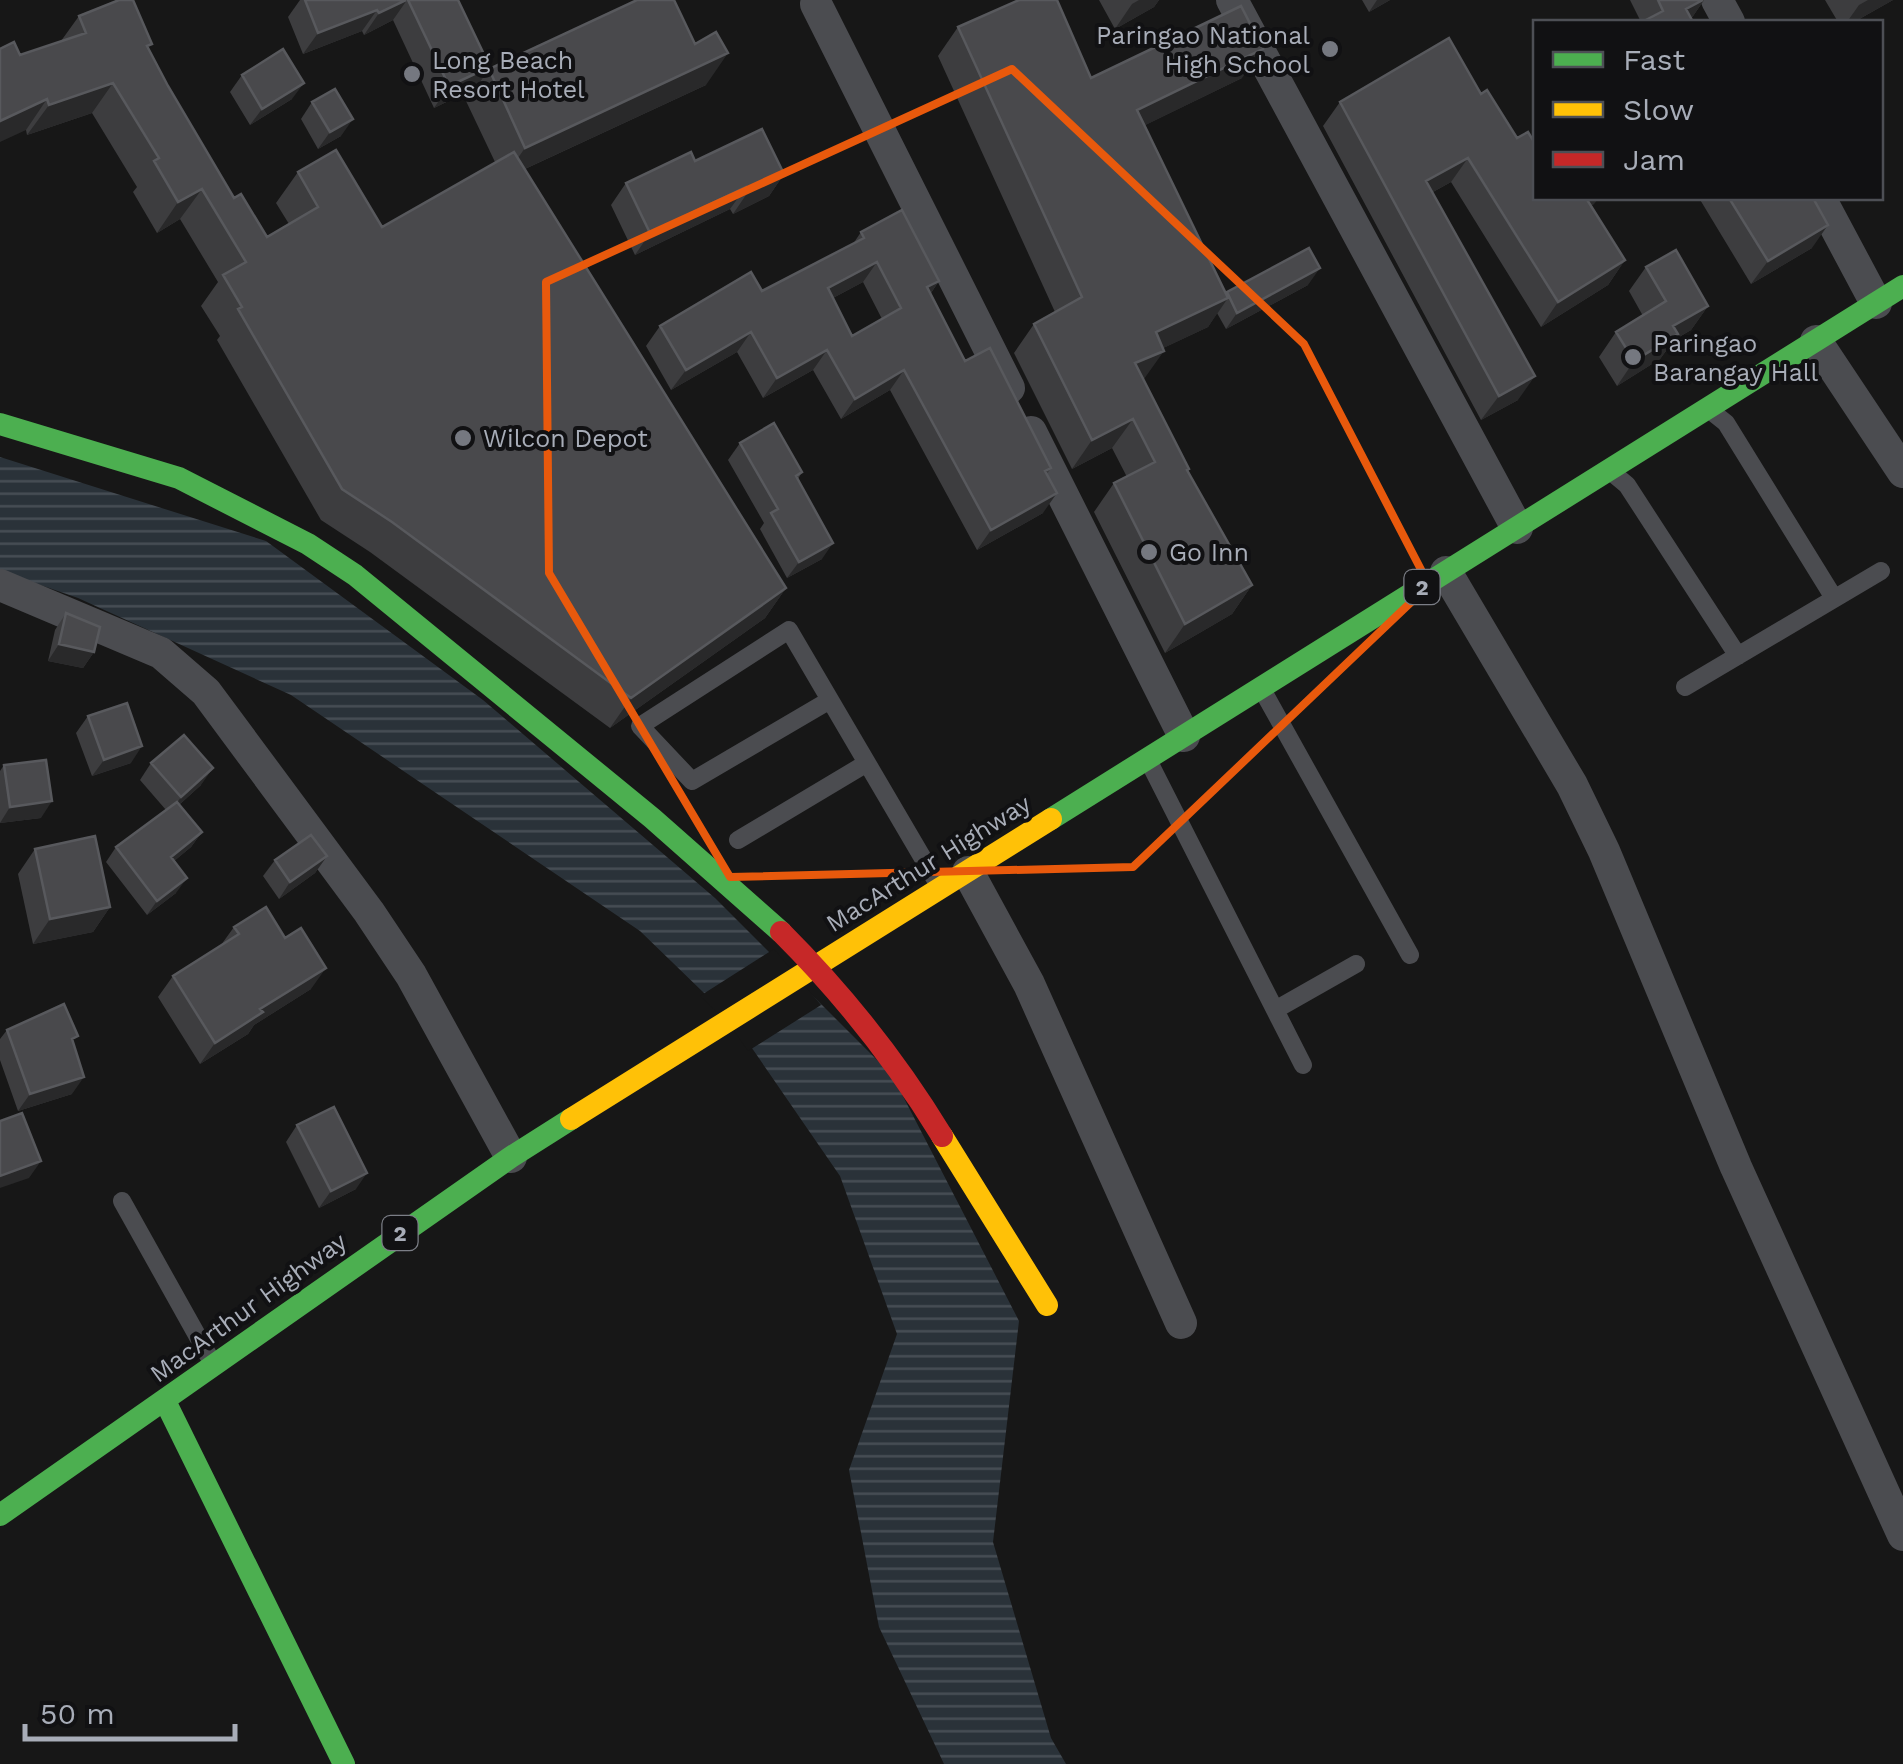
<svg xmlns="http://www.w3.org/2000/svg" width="1903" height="1764" font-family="'Work Sans',sans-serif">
<defs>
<pattern id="water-rules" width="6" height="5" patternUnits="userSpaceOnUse" patternTransform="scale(2.5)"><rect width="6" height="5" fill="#2a3239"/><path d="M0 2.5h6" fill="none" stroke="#464d54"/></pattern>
</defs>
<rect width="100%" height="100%" fill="#171717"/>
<path fill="url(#water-rules)" d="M0,457L266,541L483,700L715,898L892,1075L1019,1321L993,1542L1051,1738L1066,1764H944L879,1627L849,1470L897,1334L840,1176L734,1022L640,931L291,695L78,598L0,571Z"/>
<path fill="#171717" d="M774,949L821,1005L748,1051L730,1025L700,996Z"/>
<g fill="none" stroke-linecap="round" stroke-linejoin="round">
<path stroke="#4b4c50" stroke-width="18" d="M1711,411L1726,423L1834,598
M1615,475L1627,485L1738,656
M1685,687L1881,571
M1264,693L1410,955
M830,700L692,781L640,726L789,630L938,884
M1150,764L1303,1065
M738,840L867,763
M1275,1010L1356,964
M122,1201L212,1362"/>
<path stroke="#4b4c50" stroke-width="32" d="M1232,0L1517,528
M1717,0L1729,22
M816,4L1009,388
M1820,198L1876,303
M1816,341L1903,472
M1031,432L1184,736
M1446,572L1572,785L1604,851L1736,1167L1903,1535
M0,585L161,653L206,692L369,912L411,975L511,1157
M968,872L1029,984L1181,1323"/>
<path stroke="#4caf50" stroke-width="22" d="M0,424L179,478L308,544L355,575L652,818L781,932
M1051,819L1903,286
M165,1401L344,1764
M0,1515L511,1157L571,1119"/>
<path stroke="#ffc107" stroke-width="22" d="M571,1119L1051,819
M942,1136L1047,1305"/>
<path stroke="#c62828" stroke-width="22" d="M781,932C842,993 897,1062 942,1136"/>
</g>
<path fill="#3d3d3f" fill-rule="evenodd" d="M300,0H458L490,67L475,88L434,108L393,20L364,35L362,31L303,54L288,17Z
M1099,0H1159L1154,7L1115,29Z
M1362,0H1390L1369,12Z
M1630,0H1704L1691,19L1641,22Z
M1825,0H1893L1854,22H1838Z
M79,16L149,49L168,86L234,198L267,237L289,224L276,203L298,172L382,227L495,162L466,101L489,69L706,85L525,169L786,588L765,618L610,728L370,552L321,520L217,340L220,336L201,306L218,282L180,219L157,233L133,192L137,187L92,113L27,135L26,130L20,55L61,41Z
M958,27L1091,78H1242L1145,125L1226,294L1308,285L1226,329L1217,313L1208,327L1163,348L1143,380L1189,469L1187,471L1252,585L1232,614L1165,653L1094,512L1114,483L1127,477L1112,448L1072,469L1014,353L1034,324L1055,312L938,56Z
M1449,38L1536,198L1594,204L1591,205L1625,260L1608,285L1541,327L1451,182L1433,192L1518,400L1481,420L1323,126L1340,102Z
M242,75L292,99L250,125L230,92Z
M312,102L341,136L318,149L301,119Z
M695,161L784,174L769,196L733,214L730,209L635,255L611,205L626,183Z
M1699,198H1813L1812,248L1751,284Z
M861,232L939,281L931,293L965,361L1051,468L1047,474L1043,513L977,550L890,390L841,419L813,370L763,398L737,352L671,390L646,346L660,326L762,291L853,244ZM863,282L882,319L852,336L833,298Z
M1646,267L1708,306L1691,330L1674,340L1660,359L1617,386L1599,357L1616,332L1643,316L1629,291Z
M740,443L802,472L798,479L822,559L787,578L760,529L764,523L728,460Z
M66,613L94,652L83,668L48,661L55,630Z
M88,716L131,763L92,776L76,733Z
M151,763L201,785L179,805L202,832L191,847L174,861L176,893L147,915L106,862L116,847L166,810L140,780Z
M4,765L41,818L0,823V771Z
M35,849L110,907L93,932L33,944L18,874Z
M327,856L315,873L279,899L263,876L275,860Z
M234,927L311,989L254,1025L248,1034L200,1064L158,997L173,976L221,945Z
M7,1030L73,1043L72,1094L18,1111L0,1060V1039Z
M297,1125L356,1189L319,1208L286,1142Z"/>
<path fill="#29292a" d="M407,0L393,20L364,35L379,13Z
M1139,0H1159L1154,7L1115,29L1132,4Z
M1377,0H1390L1369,12Z
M1703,0H1704L1689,22L1686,9Z
M1868,0H1893L1854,22H1847L1859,5Z
M377,10L362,31L303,54L318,33Z
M1263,49L1242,78L1117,139L1137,110Z
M728,53L706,85L503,179L525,148Z
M490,67L475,88L434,108L449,86Z
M113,83L92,113L27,135L49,105Z
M304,83L292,99L250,125L262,109Z
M47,99L26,130L0,142V121Z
M353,119L341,136L318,149L330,132Z
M1468,158L1451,182L1409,205L1426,181Z
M784,174L769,196L733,214L748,192Z
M746,187L730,209L635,255L650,233Z
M202,189L180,219L157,233L178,202Z
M1584,198H1599L1594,204L1568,220Z
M1828,225L1812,248L1751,284L1768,261Z
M1625,260L1608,285L1541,327L1558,302Z
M877,262L863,282L814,308L828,288Z
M1320,268L1308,285L1226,329L1237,313Z
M939,281L925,301L927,287Z
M1228,298L1208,327L1136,361L1156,332Z
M1708,306L1691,330L1674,340L1660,359L1617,386L1634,361L1673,326Z
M751,332L737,352L671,390L686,370Z
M827,350L813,370L763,398L777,378Z
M1164,351L1144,379L1135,363Z
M904,370L890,390L841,419L855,399Z
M1535,376L1518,400L1481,420L1499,396Z
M1133,419L1112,448L1072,469L1092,440Z
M1057,493L1043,513L977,550L991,530Z
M833,543L822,559L787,578L799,562Z
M1252,585L1232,614L1165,653L1185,624Z
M786,588L765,618L610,728L631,698Z
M59,644L94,652L83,668L48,661Z
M142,746L131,763L92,776L104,760Z
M213,768L201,785L170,813L181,797Z
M52,801L41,818L0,823L10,807Z
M202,832L191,847L161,872L171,857Z
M327,856L315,873L279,899L290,882Z
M187,878L176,893L147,915L157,901Z
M110,907L93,932L33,944L50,919Z
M326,968L311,989L254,1025L248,1034L200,1064L215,1043L260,1009Z
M84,1077L72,1094L18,1111L30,1094Z
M41,1161L29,1178L0,1188V1176Z
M367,1173L356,1189L319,1208L331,1191Z"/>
<path fill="#49494c" stroke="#58595d" stroke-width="2.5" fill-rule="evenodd" d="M119,0H133L152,44L147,46L168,86L234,198L241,194L267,237L318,207L298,172L336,150L382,227L514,152L786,588L631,698L392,522L342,489L238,309L242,307L223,275L246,262L202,189L178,202L154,161L159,158L113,83L49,105L47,99L0,121V49L14,42L20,55L86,33L79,16Z
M305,0H406L379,13L377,10L318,33Z
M408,0H458L490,67L449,86Z
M637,0H674L695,44L716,32L728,53L525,148L489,69Z
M1019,0H1057L1091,78L1241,6L1263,49L1137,110L1228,298L1156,332L1164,351L1135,363L1189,469L1187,470L1252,585L1185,624L1114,483L1155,462L1133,419L1092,440L1034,324L1082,297L958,27Z
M1658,0H1703L1686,9L1693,22H1642L1663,11Z
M1449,38L1481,94L1487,90L1517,138L1528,132L1536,145V198H1586L1625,260L1558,302L1468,158L1426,181L1535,376L1499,396L1340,102Z
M283,49L304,83L262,109L242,75Z
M335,89L353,119L330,132L312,102Z
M762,129L784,174L748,192L746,187L650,233L626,183L691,152L695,161Z
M1729,198H1813L1828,225L1768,261Z
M902,210L939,281L927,287L965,361L990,348L1051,468L1045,471L1057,493L991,530L904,370L855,399L827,350L777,378L751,332L686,370L660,326L751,272L762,291L864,238L861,232ZM877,262L901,308L852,336L828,288Z
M1309,248L1320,268L1237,313L1227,292Z
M1676,250L1708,306L1673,326L1678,334L1634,361L1616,332L1666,301L1646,267Z
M774,423L802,472L796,476L833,543L799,562L771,513L778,509L740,443Z
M66,613L100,627L94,652L59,644Z
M127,703L142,746L104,760L88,716Z
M184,735L213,768L181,797L151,763Z
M46,760L52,801L10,807L4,765Z
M177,802L202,832L171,857L187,878L157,901L116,847Z
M311,835L327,856L290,882L275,860Z
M95,836L110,907L50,919L35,849Z
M266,907L285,938L301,928L326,968L260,1009L263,1012L215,1043L173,976L239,934L234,927Z
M64,1004L78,1036L72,1039L84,1077L30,1094L7,1030Z
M334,1107L367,1173L331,1191L297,1125Z
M22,1113L41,1161L0,1176V1121Z"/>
<path fill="none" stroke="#e8590c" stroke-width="8" stroke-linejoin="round" d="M1012,69L1304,344L1429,585L1133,867L730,877L549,573L546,282Z"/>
<g fill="#757880" stroke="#111113" stroke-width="4">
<circle cx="1330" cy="49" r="10"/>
<circle cx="412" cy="74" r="10"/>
<circle cx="1633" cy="357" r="10"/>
<circle cx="463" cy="438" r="10"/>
<circle cx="1149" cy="552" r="10"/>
</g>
<g text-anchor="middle" stroke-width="8" stroke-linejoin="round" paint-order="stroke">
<g fill="#111113" stroke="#7b7e86" stroke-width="2.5">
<rect x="1404.5" y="570" width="35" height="34" rx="8"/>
<rect x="382.5" y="1216" width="35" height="34" rx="8"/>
</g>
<g font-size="22" font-weight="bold" fill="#a8adb8">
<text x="1422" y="595">2</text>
<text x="400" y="1241">2</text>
</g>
<g font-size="25" fill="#a8adb8" stroke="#111113" text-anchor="start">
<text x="1310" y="44" text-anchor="end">Paringao National<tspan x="1310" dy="29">High School</tspan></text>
<text x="432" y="69">Long Beach<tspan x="432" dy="29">Resort Hotel</tspan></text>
<text x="1653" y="352">Paringao<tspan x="1653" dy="29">Barangay Hall</tspan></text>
<text x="483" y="447">Wilcon Depot</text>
<text x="1169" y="561">Go Inn</text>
</g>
<g font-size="25" fill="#a8adb8" stroke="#111113">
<text transform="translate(928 863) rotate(-32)" y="9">MacArthur Highway</text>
<text transform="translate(248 1307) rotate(-36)" y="9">MacArthur Highway</text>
</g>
</g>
<rect x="1533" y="20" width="350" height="180" fill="#111113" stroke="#4d4f55" stroke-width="2.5"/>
<rect x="1553" y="52" width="50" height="15" fill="#4caf50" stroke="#4d4f55" stroke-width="2.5"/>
<text x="1623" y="70" font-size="30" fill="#a8adb8">Fast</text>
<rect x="1553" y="102" width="50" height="15" fill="#ffc107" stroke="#4d4f55" stroke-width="2.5"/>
<text x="1623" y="120" font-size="30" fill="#a8adb8">Slow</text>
<rect x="1553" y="152" width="50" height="15" fill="#c62828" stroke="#4d4f55" stroke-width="2.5"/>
<text x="1623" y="170" font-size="30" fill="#a8adb8">Jam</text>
<path d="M25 1724v15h210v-15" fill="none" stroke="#a8adb8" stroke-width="5"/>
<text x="40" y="1724" font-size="30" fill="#a8adb8" stroke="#111113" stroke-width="8" paint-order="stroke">50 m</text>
</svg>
